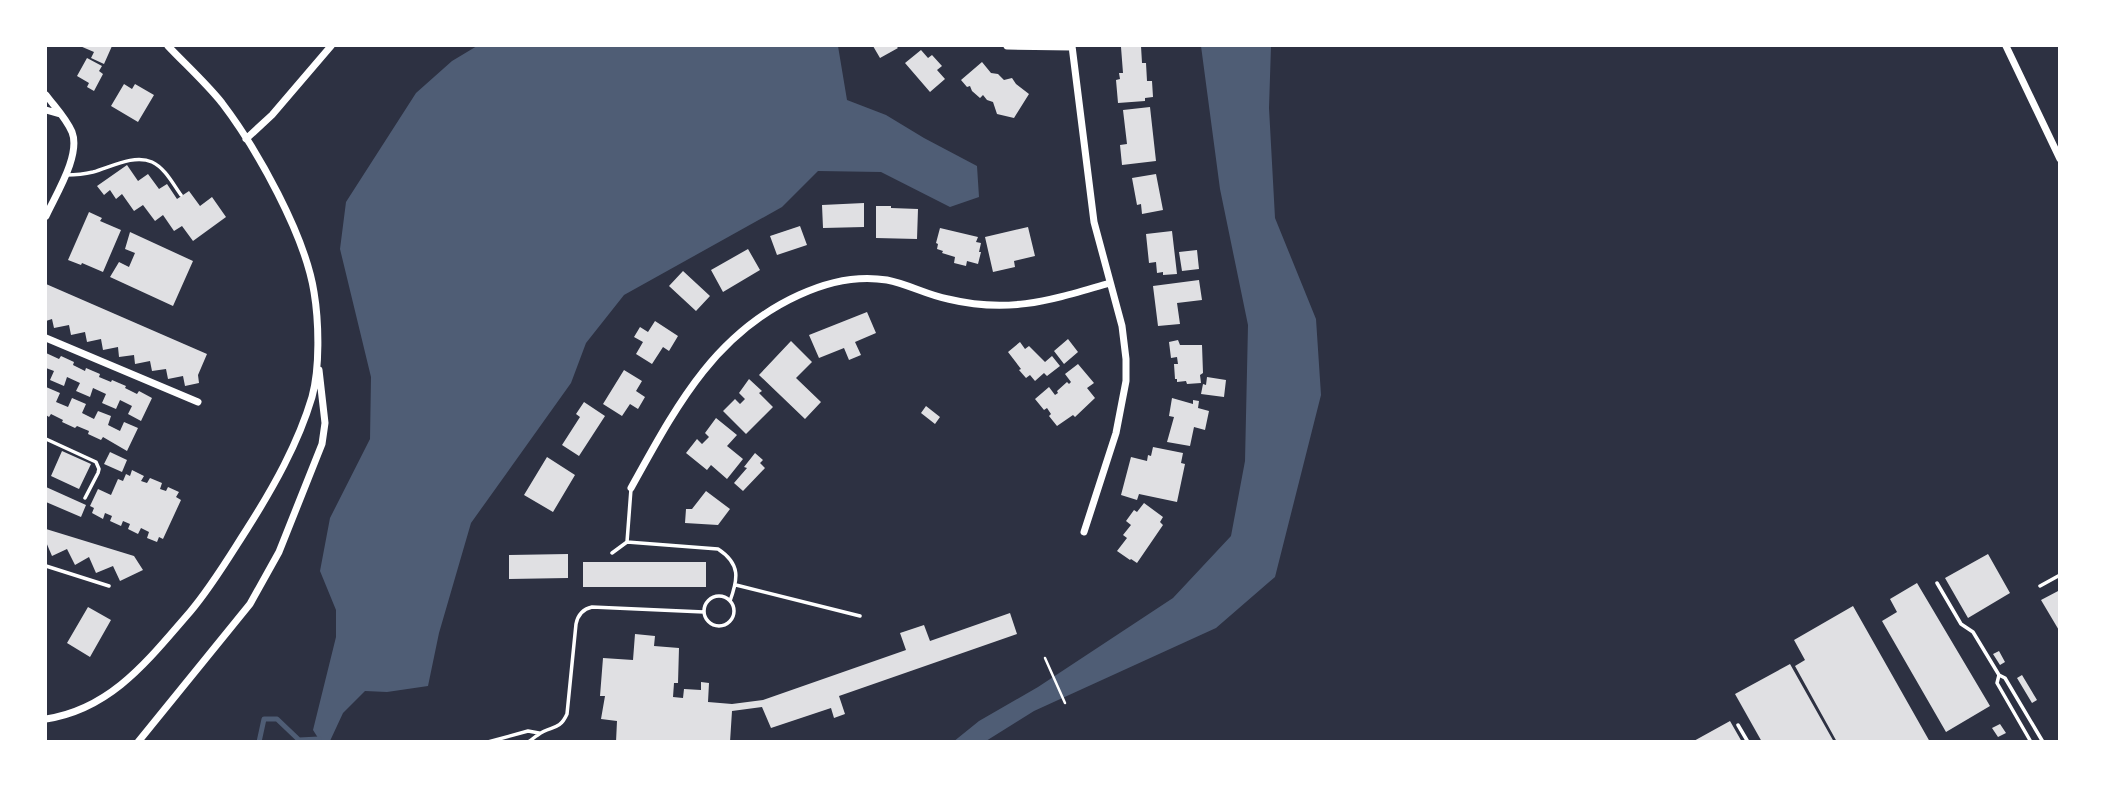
<svg xmlns="http://www.w3.org/2000/svg" width="2105" height="787" font-family="'Space Grotesk',sans-serif">
<rect width="100%" height="100%" fill="#2d3142"/>
<path fill="#4f5d75" d="M477,46H838L847,100L886,115L924,138L977,166L979,197L950,207L881,172L818,171L782,207L624,295L586,343L571,383L471,523L439,633L428,686L387,692L365,691L343,713L330,741H320L313,730L336,637V610L320,571L330,518L370,439L371,377L340,249L346,202L416,93L452,61Z
M1201,46H1271L1269,108L1275,218L1316,319L1321,395L1275,577L1216,628L1034,711L986,741L953,742L979,721L1038,687L1173,598L1231,536L1245,461L1248,325L1220,189Z"/>
<g fill="none" stroke-linecap="round" stroke-linejoin="round">
<path stroke="#4f5d75" stroke-width="5" d="M259,742L264,719H277L299,740L319,739"/>
</g>
<path fill="#e0e0e3" d="M80,46H112L104,64L91,58L94,52Z
M873,46H896L898,48L880,58Z
M1141,46L1142,63H1146L1147,81H1152L1153,97L1145,98V101L1118,103L1116,80L1120,79L1119,73H1123L1121,47Z
M921,50L928,58L932,55L942,66L937,70L945,79L930,92L905,63Z
M87,58L102,66L99,71L103,74L94,91L87,87L89,83L77,76Z
M982,62L991,73L998,74L1004,80L1012,78L1016,84L1029,94L1014,118L997,114L993,102L987,100L983,95L980,98L972,91L970,86L967,87L961,80Z
M124,84L132,89L135,84L154,95L138,122L111,106Z
M1150,107L1156,161L1122,165L1120,145L1127,144L1123,110Z
M127,165L138,181L148,174L159,189L167,184L177,199L189,191L200,206L212,197L226,217L193,241L182,226L174,231L163,215L155,221L143,205L134,211L122,194L116,199L110,190L104,195L97,186Z
M1156,174L1163,210L1142,214L1141,204L1137,205L1132,178Z
M864,203V227L823,228L822,205Z
M876,206H891V208L918,209L917,239L876,238Z
M89,212L102,218L100,221L121,230L103,272L82,263L81,265L68,260Z
M800,226L807,245L777,255L770,236Z
M1028,227L1035,256L1014,261L1015,267L993,272L985,237Z
M940,228L978,237L976,242L981,243L979,252H981L978,264L967,261L966,266L954,263L955,257L942,253L943,251L937,249L938,244L936,243Z
M1172,231L1177,274L1163,275V272L1157,273L1156,262L1149,263L1146,234Z
M130,232L193,261L173,306L110,277L119,262L129,267L135,253L125,249Z
M748,249L760,270L723,292L711,270Z
M1197,250L1199,269L1182,271L1179,252Z
M683,271L710,296L696,311L669,286Z
M1199,280L1202,300L1177,303L1180,324L1158,326L1153,286Z
M46,284L207,354L198,375L199,383L185,386L183,376L168,379L166,369L152,371L150,361L135,364L134,355L119,357L118,347L103,350L101,339L87,342L85,332L71,335L69,325L54,328L52,319L46,321Z
M867,312L876,333L855,342L861,355L849,360L844,348L819,358L809,335Z
M655,321L678,336L669,351L663,347L652,364L636,354L643,342L634,337L640,327L648,332Z
M1068,339L1078,352L1064,364L1054,351Z
M1178,340L1180,345H1202L1203,373L1200,375L1201,383L1187,384L1186,381L1177,382V379H1175L1174,364H1178L1177,357L1171,358L1169,342Z
M791,341L812,362L796,378L821,402L805,419L759,375Z
M1020,342L1025,349L1029,346L1045,362L1052,356L1060,366L1047,376L1044,373L1035,381L1030,375L1026,378L1019,370L1021,369L1008,352Z
M46,353L59,359L61,356L74,362L73,365L85,371L86,368L100,374L99,377L111,382L112,380L126,386L125,388L137,394L139,391L152,398L141,421L128,414L132,406L120,400L116,409L102,403L106,394L93,388L90,397L76,391L80,383L67,377L64,386L50,380L54,371L46,368Z
M1078,364L1094,383L1087,388L1095,398L1075,417L1073,415L1057,426L1049,416L1051,414L1047,408L1044,410L1035,399L1049,387L1055,395L1058,393L1057,391L1067,382L1069,384L1071,382L1065,374Z
M624,370L642,381L636,391L645,397L638,409L630,404L622,416L603,404Z
M1207,377L1226,380L1224,397L1201,394L1203,384L1206,385Z
M749,379L762,391L759,393L773,407L746,434L723,411L735,399L740,404L745,399L739,393Z
M46,387L60,393L56,402L68,407L72,398L86,404L82,413L94,419L98,411L111,416L108,425L120,431L124,422L138,428L127,451L103,437L101,440L88,434L89,431L77,426L75,428L62,422L63,420L51,414L49,417L46,415Z
M1172,398L1193,404V400L1199,401L1198,408L1209,411L1205,430L1194,427L1190,446L1167,442L1174,417L1169,416Z
M584,402L605,416L579,456L562,445L580,417L576,414Z
M926,406L940,417L935,424L921,413Z
M716,418L737,435L727,446L743,459L727,479L711,465L707,470L686,453L697,439L702,444L709,437L705,433Z
M1153,447L1183,453L1181,463L1185,464L1177,502L1139,494L1137,500L1121,495L1131,457L1147,461L1148,455L1151,456Z
M62,451L91,464L79,489L51,476Z
M110,452L127,460L122,472L104,464Z
M755,453L763,460L760,463L765,468L743,491L734,483L747,468L744,467Z
M547,457L575,475L553,512L524,495Z
M132,470L144,476L141,481L147,483L150,478L162,483L160,489L166,491L168,487L179,492L176,497L181,500L163,539L159,537L157,542L147,538L149,532L141,528L138,534L128,529L130,524L123,521L121,526L110,521L112,516L105,513L103,519L92,513L94,508L90,506L98,489L111,495L118,479L123,481L126,474L130,476Z
M46,487L86,505L81,517L46,502Z
M706,491L730,509L718,525L685,523L686,509H692Z
M1144,503L1163,517L1160,522L1163,525L1137,563L1131,559L1130,560L1117,551L1127,538L1123,535L1131,525L1126,521L1134,510L1137,512Z
M46,529L134,556L143,570L120,581L113,566L96,573L89,557L75,565L67,549L52,556L46,542Z
M568,554V578L509,579V555Z
M1988,554L2010,593L1968,618L1945,578Z
M583,562H706V587H583Z
M1917,583L1990,706L1946,732L1882,621L1897,612L1890,599Z
M2060,590V632L2041,600Z
M1853,606L1930,742H1837L1795,666L1805,660L1794,640Z
M88,607L111,620L90,657L67,643Z
M1010,613L1017,634L839,696L845,714L834,718L831,708L771,728L762,707L732,711L730,742H616L617,721L601,719L605,696H600L603,658L633,660L635,634L655,636L654,646L679,648L678,683H674L673,697L683,698L684,689L701,690V682L709,683L708,702L732,704L763,700L906,650L900,633L924,625L930,641Z
M1999,651L2005,662L2000,665L1993,654Z
M1790,664L1834,742H1762L1735,694Z
M2022,675L2037,700L2032,703L2017,678Z
M1730,721L1742,742H1692Z
M2000,724L2006,733L1998,737L1992,728Z"/>
<g fill="none" stroke-linecap="round" stroke-linejoin="round">
<path stroke="#fff" stroke-width="2.5" d="M1045,658L1065,703"/>
<path stroke="#fff" stroke-width="3.5" d="M66,175C75,175 85,174 93,172C111,167 134,154 152,162C165,168 173,184 181,195
M46,439L96,462L99,469L98,473L85,498
M631,489L627,542L718,549C741,564 738,579 730,601
M612,553L627,542
M46,566L109,586
M1937,583L1961,624L1973,632L1999,675L1997,683L2031,742
M736,585L860,616
M2040,586L2060,575
M704 611a15 15 0 1 1 30 0a15 15 0 1 1-30 0Z
M1999,675L2005,678L2043,742
M1738,725L1748,742
M488,742L528,731L539,733
M528,742C532,740 534,737 538,735C550,725 559,732 567,714L576,624C578,614 583,609 592,607L704,612"/>
<path stroke="#fff" stroke-width="7" d="M1007,46L1072,47
M1072,46L1094,222L1122,326L1126,359V381L1116,433L1084,532
M2006,46L2060,159
M46,95C55,107 66,118 72,132C81,155 56,194 46,216
M46,110L60,114
M246,139L272,115L331,46
M46,338L198,402
M631,488C675,409 713,334 799,295C827,282 856,275 887,280C908,284 927,295 948,299C1010,314 1051,300 1110,283
M46,719C112,709 149,659 190,612C212,586 229,557 247,529C273,488 298,444 312,397C320,368 319,322 314,292C305,235 257,149 222,103C206,83 185,64 168,46
M138,742L250,604L279,552L322,444L325,423L319,370"/>
</g>
<rect width="2105" height="787" fill="none" stroke="#ffffff" stroke-width="94"/>
</svg>
